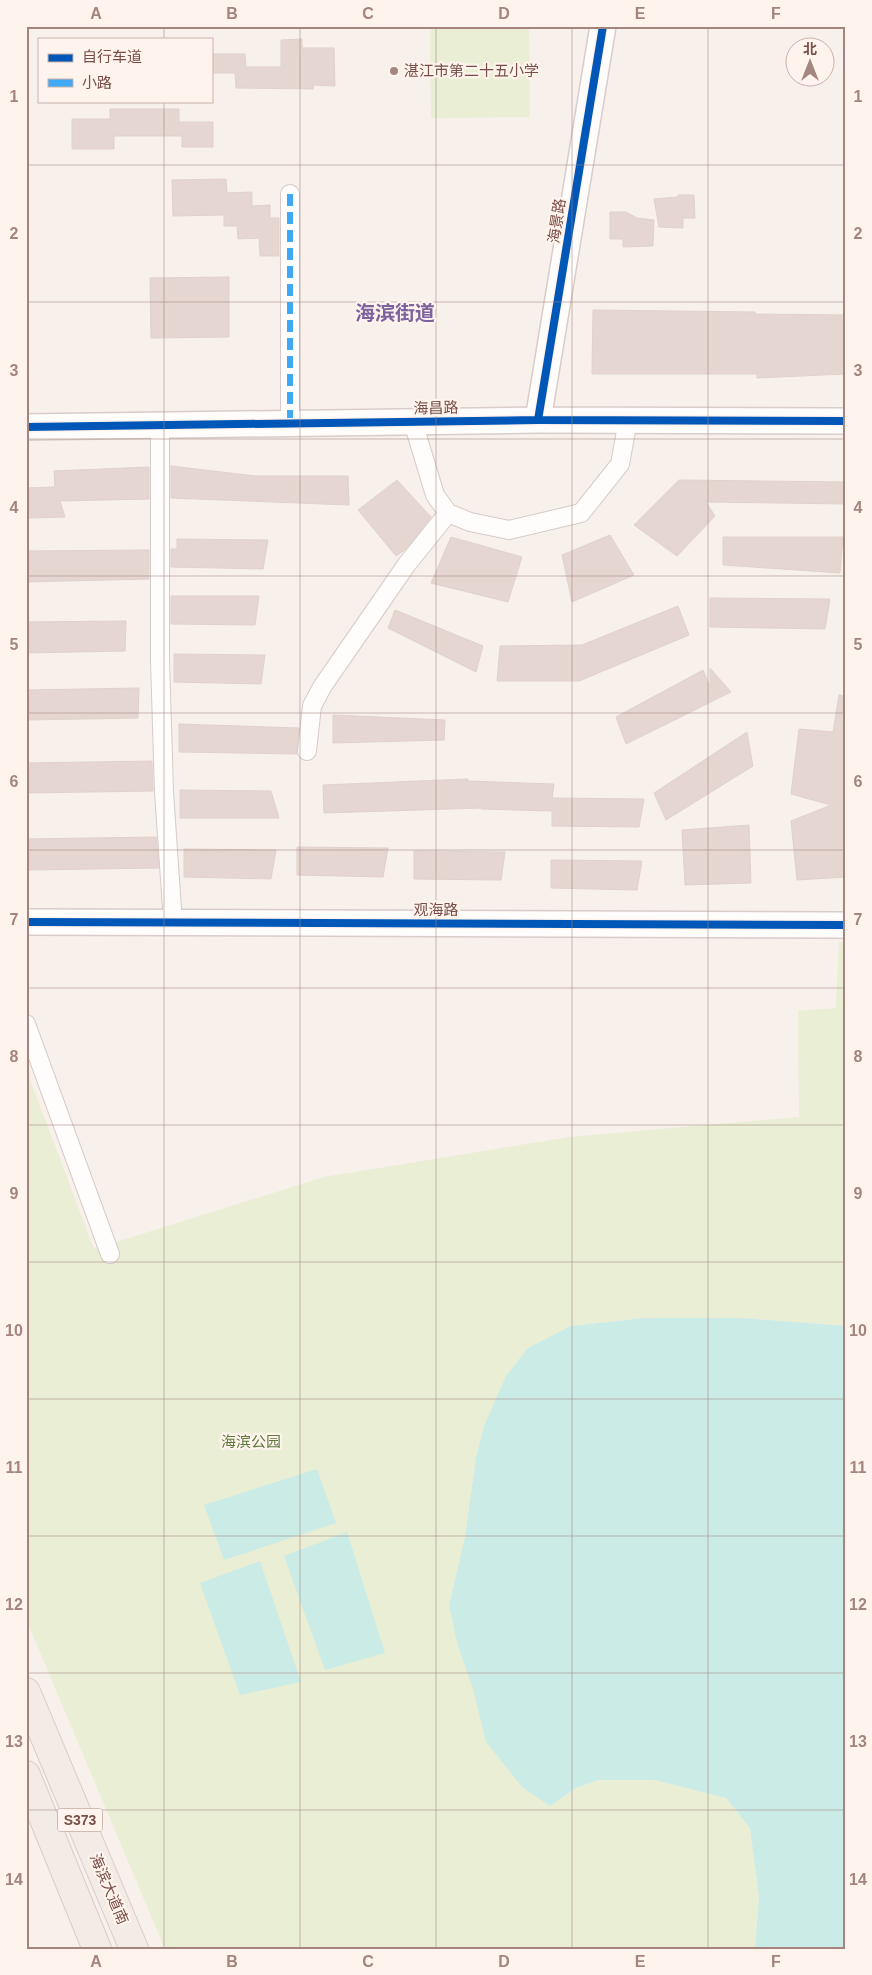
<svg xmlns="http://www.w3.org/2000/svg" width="872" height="1975" font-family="Arial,'Noto Sans SC',sans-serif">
<rect width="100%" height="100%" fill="#f8f0eb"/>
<path fill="#e9eed4" d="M430,26H529L530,117L431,118Z
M839,942H846V1326L742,1318H644L571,1326L484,1426L476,1457L465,1537L449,1604L457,1643L473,1689L550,1806L576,1788L597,1780H655L726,1798L750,1828L759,1897L755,1949H165L26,1619V1069L94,1249L324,1177L569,1137L799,1117L798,1011L836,1008Z"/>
<path fill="#cbebe7" d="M644,1318H742L846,1326V1949H755L759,1897L750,1828L726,1798L655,1780H598L576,1788L550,1806L523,1788L486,1742L473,1689L457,1643L449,1605L465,1537L476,1457L484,1426L506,1376L528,1348L571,1326Z
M317,1469L336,1523L224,1560L204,1505Z
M347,1532L385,1653L325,1670L284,1556Z
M260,1561L301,1682L240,1695L200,1583Z"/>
<path fill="#e5d6d2" stroke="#e1d1cd" d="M302,39V48H334L335,86L314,85L313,89L236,88L235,73H211V54H245L246,67H281V40Z
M110,109H179V122H213V147H182V136H114V149H72V119H110Z
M226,179L227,193L252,192V206L270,205V218H279V256H260L259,238L238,239L237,226H224V215L173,216L172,180Z
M678,195H694L695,218H683V228L659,227L654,199L678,197Z
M610,212H626L637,218L654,220L653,246L623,247V239H610Z
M229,277V337L151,338L150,278Z
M593,310L755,312V314L846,315V374L757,378V374H592Z
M171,466L255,476H348L349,505L171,498Z
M149,467V499L60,501L65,517L26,518V488L55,487L54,471Z
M397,480L431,517L406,549L396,556L358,510Z
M679,480L846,482V504L706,502L715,516L677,556L634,525Z
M610,535L634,575L572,602L562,555Z
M451,537L522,557L508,602L431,583Z
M723,537H843L840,573L723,565Z
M177,539L268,540L263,569L171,567V549H177Z
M149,550V579L26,582V551Z
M171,596H259L255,625L171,624Z
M710,598L830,599L825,629L710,627Z
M678,606L689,635L579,681H497L500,646L582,645Z
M395,610L483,646L476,672L388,628Z
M126,621L125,651L26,653V622Z
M174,654L265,655L261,684L174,682Z
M710,668L731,692L626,744L616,717L703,670L710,687Z
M139,688L138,718L26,720V690Z
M839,695L846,696V877L797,880L791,821L831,805L791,794L799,729L833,732Z
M333,715L445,720L444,740L333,743Z
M179,724L299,728L297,754L179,752Z
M747,732L753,766L666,820L654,793Z
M152,761L153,791L26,793V763Z
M468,779V781L554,784L552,798L644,799L639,827L552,826V811L481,809V808L324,813L323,785Z
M180,790L271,791L279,818H180Z
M749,825L751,883L685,885L682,830Z
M156,837L159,868L26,870V839Z
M297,847L388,848L383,877L297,875Z
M184,849L276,850L271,879L184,877Z
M414,851L505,852L501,880L414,879Z
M551,860L642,861L637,890L551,888Z"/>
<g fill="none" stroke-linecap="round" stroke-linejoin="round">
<defs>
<path id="street" d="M290,194V424
M413,422L435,495L448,513L470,522L509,530L581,513L620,464L628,420
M160,425V660L164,792L173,923
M307,751L312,706L322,687L407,564L448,513
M26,1024L110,1254"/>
<path id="secondary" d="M538,420L603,26
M26,427L538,420L846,421
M26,922L846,925"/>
<path id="primary" d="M26,1692L134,1949
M26,1775L97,1949"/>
</defs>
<use href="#street" stroke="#d6cbc8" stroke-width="20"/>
<use href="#secondary" stroke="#d9ccc9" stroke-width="28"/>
<use href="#primary" stroke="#daccc9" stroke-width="30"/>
<use href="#street" stroke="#fefdfc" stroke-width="18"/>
<use href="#secondary" stroke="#fefdfc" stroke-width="25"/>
<use href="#primary" stroke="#f3ebe5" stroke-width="28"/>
<path stroke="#3fa9f5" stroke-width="6" stroke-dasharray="12 6" stroke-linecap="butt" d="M290,194V424"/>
<defs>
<path id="cycleway" d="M538,420L603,26
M26,427L538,420L846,421
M26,922L846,925"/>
</defs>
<use href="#cycleway" stroke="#fff4ed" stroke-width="11"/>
<use href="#cycleway" stroke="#0057b8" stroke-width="8"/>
</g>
<path fill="none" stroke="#a3847e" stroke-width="1" stroke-opacity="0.55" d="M164,26V39M300,26V1949M436,26V1949M572,26V1949M708,26V1949M164,101V1949M26,165H846M26,302H846M26,439H846M26,576H846M26,713H846M26,850H846M26,988H846M26,1125H846M26,1262H846M26,1399H846M26,1536H846M26,1673H846M26,1810H846"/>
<circle fill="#a58781" stroke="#fff4ed" stroke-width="2" cx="394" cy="71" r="5"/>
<g text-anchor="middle" stroke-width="4.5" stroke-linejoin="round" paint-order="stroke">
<rect fill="#fff4ed" stroke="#a1807a" stroke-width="1" x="57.5" y="1808.5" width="45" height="23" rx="4"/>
<g font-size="14" font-weight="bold" fill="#794e48">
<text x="80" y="1825">S373</text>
</g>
<g font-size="15" fill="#794e48" stroke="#fff4ed" text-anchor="start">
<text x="404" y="76">湛江市第二十五小学</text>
</g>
<g font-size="15" fill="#794e48" stroke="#fff4ed">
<text transform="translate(557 221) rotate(-81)" y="5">海景路</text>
<text transform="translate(436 408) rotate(-1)" y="5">海昌路</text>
<text x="436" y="915">观海路</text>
<text transform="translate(109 1889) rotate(67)" y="5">海滨大道南</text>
</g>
<g font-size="15" fill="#5c7a3c" stroke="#fff4ed">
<text x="251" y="1447">海滨公园</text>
</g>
<g font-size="20" font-weight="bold" fill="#7d639d" stroke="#fff4ed">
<text x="395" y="320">海滨街道</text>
</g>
</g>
<rect width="872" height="1975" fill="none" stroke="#fff4ed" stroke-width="55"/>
<rect x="38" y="38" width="175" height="65" fill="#fff4ed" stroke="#c9b2ab"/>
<rect x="48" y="54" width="25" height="8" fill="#0057b8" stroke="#c9b2ab"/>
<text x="82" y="62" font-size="15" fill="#794e48">自行车道</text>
<rect x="48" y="79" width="25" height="8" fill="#3fa9f5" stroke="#c9b2ab"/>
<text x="82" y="88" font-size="15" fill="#794e48">小路</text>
<g transform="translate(810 62)"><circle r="24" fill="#fff4ed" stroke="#c9b2ab"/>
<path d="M0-4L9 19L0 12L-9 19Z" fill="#a58781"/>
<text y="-8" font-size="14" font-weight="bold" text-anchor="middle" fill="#794e48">北</text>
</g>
<rect x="28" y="28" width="816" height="1920" fill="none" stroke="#a3847e" stroke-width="2"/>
<g font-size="16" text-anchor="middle" font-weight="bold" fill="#a3847e">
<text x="96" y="19">A</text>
<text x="232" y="19">B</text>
<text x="368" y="19">C</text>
<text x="504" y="19">D</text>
<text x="640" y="19">E</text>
<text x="776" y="19">F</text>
<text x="14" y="102">1</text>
<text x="858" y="102">1</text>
<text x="14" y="239">2</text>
<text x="858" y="239">2</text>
<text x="14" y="376">3</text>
<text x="858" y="376">3</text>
<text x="14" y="513">4</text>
<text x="858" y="513">4</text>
<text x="14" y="650">5</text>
<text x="858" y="650">5</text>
<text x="14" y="787">6</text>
<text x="858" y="787">6</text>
<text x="14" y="925">7</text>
<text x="858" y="925">7</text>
<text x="14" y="1062">8</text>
<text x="858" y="1062">8</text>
<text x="14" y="1199">9</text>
<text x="858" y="1199">9</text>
<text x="14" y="1336">10</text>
<text x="858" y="1336">10</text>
<text x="14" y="1473">11</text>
<text x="858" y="1473">11</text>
<text x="14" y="1610">12</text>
<text x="858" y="1610">12</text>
<text x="14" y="1747">13</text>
<text x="858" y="1747">13</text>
<text x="14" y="1885">14</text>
<text x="858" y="1885">14</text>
<text x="96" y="1967">A</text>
<text x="232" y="1967">B</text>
<text x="368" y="1967">C</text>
<text x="504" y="1967">D</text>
<text x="640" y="1967">E</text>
<text x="776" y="1967">F</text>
</g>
</svg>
